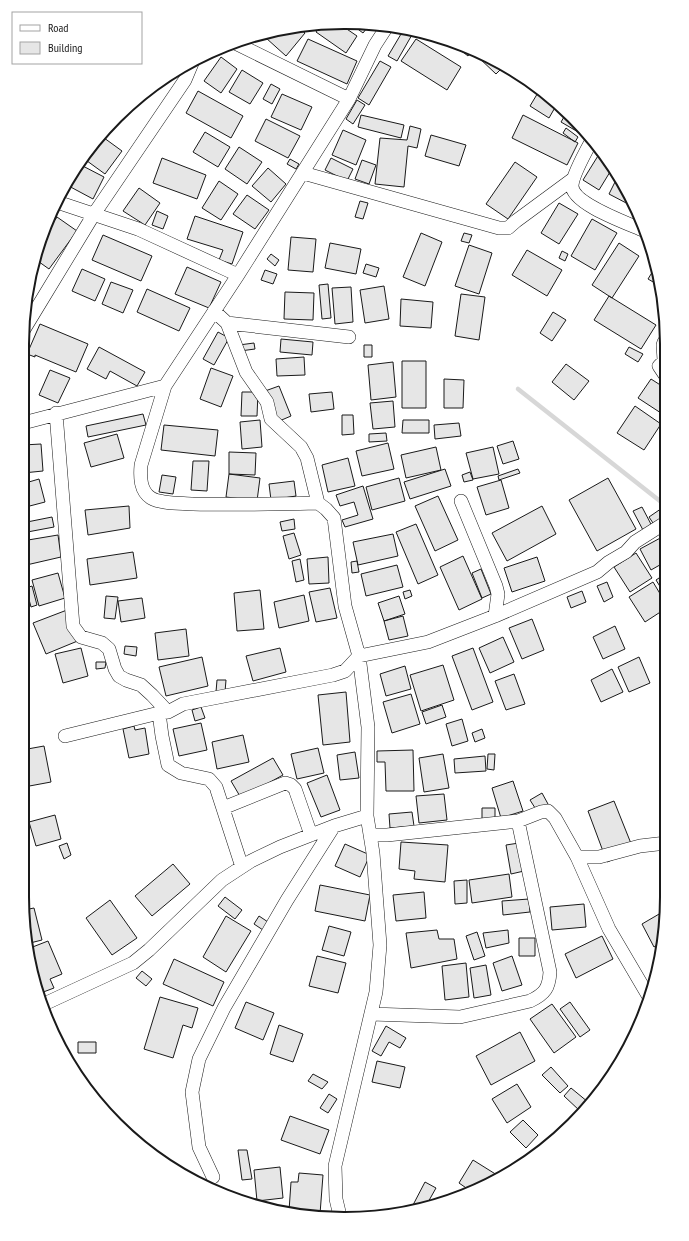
<svg xmlns="http://www.w3.org/2000/svg" width="689" height="1241" font-family="'PT Sans Narrow',sans-serif">
<rect width="100%" height="100%" fill="#fff"/>
<g fill="none" stroke-linecap="round" stroke-linejoin="round">
<path stroke="#d7d7d7" stroke-width="4.5" d="M518,389L665,505"/>
</g>
<path fill="#e6e6e6" stroke="#1a1a1a" d="M322,23H338L357,36L346,53L316,32Z
M351,24H370L363,33Z
M298,27L305,33L286,56L266,38L272,31Z
M404,29L413,33L397,61L388,56Z
M308,39L357,61L347,84L297,61Z
M416,39L461,67L447,90L401,61Z
M456,43L472,50L468,56L454,45Z
M479,53L505,65L496,74L477,56Z
M221,57L237,69L221,93L204,81Z
M380,61L391,67L369,105L358,98Z
M242,70L263,83L250,104L229,92Z
M271,84L280,89L272,104L263,99Z
M198,91L243,116L231,138L186,113Z
M539,91L557,104L549,118L530,106Z
M282,94L312,107L301,130L271,117Z
M357,100L365,105L353,124L346,119Z
M567,112L572,116L586,133L585,136L561,122Z
M361,115L404,125L401,138L358,127Z
M523,115L578,143L567,165L512,138Z
M266,119L300,136L288,158L255,141Z
M410,126L421,129L417,148L408,146L404,187L375,184L380,138L407,140Z
M566,128L578,137L575,142L563,133Z
M343,130L366,140L356,165L332,155Z
M205,132L230,147L218,167L193,152Z
M100,135L122,151L105,174L83,158Z
M431,135L466,145L459,166L425,156Z
M239,147L262,162L247,184L225,169Z
M601,151L613,167L599,190L583,180Z
M162,158L206,175L197,199L153,183Z
M331,158L353,169L347,181L325,170Z
M290,159L299,164L296,169L287,164Z
M362,160L376,165L369,184L355,179Z
M515,162L537,177L508,219L486,204Z
M79,164L104,177L93,199L65,184Z
M268,168L286,184L271,202L252,186Z
M618,176L631,203L630,205L609,194Z
M219,181L238,194L221,220L202,208Z
M139,188L160,203L145,225L123,211Z
M247,195L269,210L255,229L233,214Z
M360,201L368,203L363,219L355,217Z
M559,203L578,214L559,244L541,233Z
M157,211L168,216L163,229L152,225Z
M195,216L243,232L232,264L219,260L223,250L187,239Z
M57,217L77,231L49,269L35,259L39,242Z
M592,219L617,233L595,270L571,256Z
M421,233L442,242L425,286L403,277Z
M464,233L472,235L469,243L461,241Z
M103,235L152,256L141,281L92,260Z
M291,237L316,239L313,272L288,270Z
M330,243L361,249L356,274L325,268Z
M619,243L639,256L612,298L592,285Z
M469,245L492,253L479,294L455,286Z
M527,250L562,270L547,296L512,275Z
M562,251L568,254L565,261L559,258Z
M271,254L279,260L275,266L267,259Z
M366,264L379,268L376,277L363,273Z
M656,266L660,286L648,279Z
M187,267L221,282L209,308L175,294Z
M82,269L105,279L95,301L72,291Z
M265,270L277,274L273,284L261,280Z
M111,282L133,290L123,313L102,304Z
M328,284L331,318L322,319L319,285Z
M384,286L389,319L365,323L360,290Z
M351,287L353,322L335,324L332,288Z
M147,289L190,308L179,331L137,312Z
M285,292L314,293L313,320L284,319Z
M461,294L485,297L479,340L455,336Z
M609,296L656,325L641,349L594,320Z
M401,299L433,302L431,328L400,326Z
M553,312L566,320L552,341L540,333Z
M40,324L88,344L76,372L35,355V357L27,354Z
M218,332L229,338L214,365L203,359Z
M281,339L313,342L312,355L280,352Z
M254,343L255,349L240,351L239,345Z
M364,345H372V357H364Z
M99,347L145,372L137,386L110,371L106,379L87,369Z
M629,347L643,354L638,362L625,354Z
M304,357L305,375L277,376L276,359Z
M402,361H426V408H402Z
M393,362L396,397L371,400L368,365Z
M566,364L589,381L574,400L552,382Z
M211,368L233,376L221,407L200,399Z
M50,370L70,378L58,403L39,395Z
M444,379L464,380L463,408H444Z
M651,379L665,388L664,415L638,398Z
M279,386L291,416L277,422L265,391Z
M242,392H258L257,416H241Z
M332,392L334,409L311,412L309,394Z
M393,401L395,427L373,429L370,403Z
M635,406L661,424L644,450L617,433Z
M143,414L146,425L88,437L86,426Z
M342,415H353L354,434L342,435Z
M260,420L262,447L242,449L240,422Z
M403,420H429V433H402Z
M459,423L461,436L435,439L434,425Z
M164,425L218,430L215,456L161,450Z
M386,433L387,441L369,442V434Z
M117,434L124,458L91,467L84,443Z
M513,441L519,459L503,464L497,446Z
M388,443L394,469L362,476L356,451Z
M41,444L43,471L23,473V445Z
M436,447L441,470L406,478L401,455Z
M493,447L499,474L473,479L466,453Z
M229,452L256,453L255,475L229,474Z
M348,458L355,486L328,492L322,465Z
M193,461H209L207,491L191,490Z
M445,469L451,486L410,499L404,482Z
M518,469L520,473L499,480L498,476Z
M470,472L473,480L464,482L462,475Z
M229,474L260,478L257,501L226,497Z
M162,475L176,477L173,494L159,492Z
M399,478L405,501L372,510L366,487Z
M608,478L636,529L597,551L569,500Z
M39,479L45,502L22,508V484Z
M501,480L509,508L486,515L477,487Z
M294,481L296,496L271,500L269,484Z
M363,486L373,519L345,527L342,520L358,515L354,502L340,506L336,495Z
M438,496L458,540L435,551L415,506Z
M129,506L130,528L88,535L85,510Z
M542,506L556,534L507,561L492,533Z
M665,506V519L655,526L649,517Z
M642,507L653,528L644,532L633,511Z
M52,517L54,527L22,533V523Z
M294,519L295,529L282,531L280,522Z
M416,524L438,575L418,584L396,532Z
M294,533L301,555L289,559L283,536Z
M393,534L398,556L358,565L353,542Z
M58,535L61,557L22,566V541Z
M664,536L665,539V562L651,570L640,549Z
M133,552L137,578L90,585L87,559Z
M636,553L652,578L630,592L614,567Z
M463,556L482,599L459,610L440,567Z
M328,557L329,583L309,584L307,559Z
M537,557L545,581L512,592L504,568Z
M300,559L304,580L296,582L292,561Z
M357,561L359,572L352,573L351,562Z
M397,565L403,587L366,596L361,574Z
M481,569L491,594L482,598L472,573Z
M58,573L65,598L39,606L32,580Z
M665,574V593H664L656,580Z
M607,582L613,597L604,602L597,586Z
M653,582L665,602V609L645,622L629,597Z
M32,586L37,605L31,607L26,588Z
M330,588L337,618L316,622L309,592Z
M260,590L264,629L237,631L234,593Z
M410,590L412,596L405,599L403,592Z
M582,591L586,602L571,608L567,597Z
M304,595L309,621L279,628L274,602Z
M106,596L118,597L115,619L104,618Z
M399,596L405,614L384,621L378,603Z
M142,598L145,618L121,622L118,601Z
M67,610L80,640L46,654L33,623Z
M403,616L408,636L389,640L384,621Z
M532,619L544,650L522,659L509,628Z
M615,626L625,649L603,659L593,637Z
M186,629L189,656L158,660L155,633Z
M503,637L514,662L490,673L479,648Z
M125,646L137,647L136,656L124,654Z
M81,648L88,676L63,683L55,654Z
M280,648L286,672L253,681L246,656Z
M473,648L493,702L472,710L452,656Z
M202,657L208,686L166,696L159,667Z
M639,657L650,683L629,692L618,667Z
M96,662H106L105,668L96,669Z
M443,665L454,700L421,711L410,675Z
M405,666L411,689L386,696L380,674Z
M612,669L623,692L601,702L591,680Z
M514,674L525,704L506,710L495,681Z
M217,680H226L225,692H216Z
M346,692L350,742L323,745L318,695Z
M411,694L420,724L392,733L383,702Z
M442,705L446,717L426,724L422,712Z
M201,707L205,718L195,721L192,710Z
M462,719L468,741L452,746L446,724Z
M201,723L207,750L179,756L173,729Z
M134,726L135,730L145,728L149,754L129,758L123,729Z
M482,729L485,738L475,742L472,733Z
M243,735L249,762L217,769L212,742Z
M44,746L51,782L24,787L22,777V750Z
M318,748L324,773L297,779L291,754Z
M413,750L414,791H386L385,762H377V751Z
M355,752L359,778L340,780L337,755Z
M443,754L449,788L424,792L419,758Z
M488,754H495L494,770L487,769Z
M485,756L486,771L455,773L454,759Z
M273,758L283,775L241,798L231,781Z
M327,775L340,810L321,817L307,783Z
M513,781L523,811L501,818L492,788Z
M542,793L548,804L537,811L530,800Z
M444,794L447,820L419,823L416,796Z
M614,801L634,851L607,862L588,811Z
M482,808H495V820L482,819Z
M412,812L414,826L390,828L389,814Z
M55,815L61,839L36,846L29,822Z
M401,842L448,845L445,882L414,879L415,871L399,869Z
M67,843L71,855L64,859L59,846Z
M519,843L524,871L511,874L506,845Z
M345,844L370,855L360,877L335,866Z
M173,864L190,884L152,916L135,896Z
M509,874L512,897L472,903L469,880Z
M467,880V903L455,904L454,881Z
M320,885L370,895L365,921L315,911Z
M424,892L426,918L396,921L393,895Z
M225,897L242,910L235,919L218,906Z
M529,899L530,912L503,915L502,901Z
M110,900L137,938L112,955L86,918Z
M584,904L586,927L552,930L550,907Z
M34,908L42,940L30,943L24,910Z
M666,910L662,942L654,947L642,924Z
M226,916L251,931L226,972L203,957Z
M259,916L268,922L263,930L254,924Z
M329,926L351,932L344,956L322,950Z
M437,930L439,939H454L457,959L411,968L406,933Z
M508,930L509,943L486,948L483,933Z
M477,932L485,956L474,960L466,936Z
M602,936L613,959L576,978L565,954Z
M519,938H535V956H519Z
M48,941L62,974L50,979L54,988L38,994L30,948Z
M317,956L346,963L338,993L309,986Z
M512,956L522,985L502,991L493,963Z
M174,959L224,982L213,1006L163,984Z
M466,963L469,997L445,1000L442,966Z
M486,965L491,995L474,998L470,968Z
M142,971L152,979L146,986L136,978Z
M160,997L198,1008L192,1028L183,1025L173,1058L144,1049Z
M246,1002L274,1013L263,1040L235,1028Z
M570,1002L590,1030L580,1037L560,1009Z
M552,1004L576,1037L554,1053L530,1019Z
M279,1025L303,1034L293,1062L270,1054Z
M386,1026L406,1038L400,1048L389,1042L381,1056L372,1051Z
M520,1032L535,1061L491,1085L476,1056Z
M78,1042H96V1053H78Z
M377,1061L405,1067L400,1088L372,1082Z
M551,1067L568,1086L560,1093L542,1075Z
M313,1074L328,1082L322,1089L308,1081Z
M517,1084L531,1107L507,1123L492,1099Z
M571,1088L588,1102L580,1111L564,1096Z
M329,1094L337,1099L328,1113L320,1108Z
M290,1116L329,1130L320,1154L281,1140Z
M523,1120L538,1135L526,1148L510,1132Z
M238,1150H247L252,1179L242,1180Z
M473,1160L497,1175L472,1192L459,1183Z
M280,1167L283,1198L257,1201L254,1170Z
M299,1173L323,1175L320,1214L289,1211L291,1182H298Z
M425,1182L436,1188L427,1204L416,1207L413,1205Z"/>
<g fill="none" stroke-linecap="round" stroke-linejoin="round">
<defs>
<path id="minor" d="M235,43L349,99
M592,140C586,151 573,174 572,185C571,204 630,224 645,231
M303,173L499,228H508L516,221L573,179
M57,202L138,229L238,275
M214,311L227,323L246,372L267,402L271,419L301,447L307,458L318,503L326,509L334,518L345,606L359,656L368,727L367,816L373,853L380,945L376,992L335,1166L336,1199L340,1216
M227,323L349,337
M23,331L94,214L185,80L193,61
M664,342L663,345L664,360
M664,361L659,366L665,375
M56,413L73,626L81,637L102,643L109,649L115,669L119,676L126,680L141,685L152,695L168,712
M23,423L165,386
M461,501L496,586L498,594L495,616
M318,503C276,504 235,505 193,504C182,503 161,504 151,498C140,491 140,477 141,465L165,386L238,275L349,99L375,45L388,25
M65,736L159,713
M223,808L285,783L291,785L295,789L311,835
M370,835H387L518,821L541,812L548,811L555,818L577,857L609,929L649,997
M577,857H599L640,846L666,843
M242,867L216,787L209,779L181,773L168,765L162,736L159,713L168,712L183,704L333,675L345,671L359,656L428,642L495,616L597,572L609,562L626,552L635,542L665,523
M42,1005L133,963L149,950L222,880L251,861L280,847L334,826L367,816
M371,1014L460,1017L530,1001C545,994 549,988 550,972L518,821
M213,1177L199,1147L192,1092L199,1059L224,1008L287,900L334,826"/>
</defs>
<use href="#minor" stroke="#1a1a1a" stroke-width="14"/>
<use href="#minor" stroke="#fff" stroke-width="13"/>
</g>
<path d="M0 0H689V1241H0ZM344 29H345A315 315 0 0 1 660 344V897A315 315 0 0 1 345 1212H344A315 315 0 0 1 29 897V344A315 315 0 0 1 344 29Z" fill="#fff" fill-rule="evenodd"/>
<path fill="none" stroke="#1a1a1a" stroke-width="2" d="M344 29H345A315 315 0 0 1 660 344V897A315 315 0 0 1 345 1212H344A315 315 0 0 1 29 897V344A315 315 0 0 1 344 29Z"/>
<rect x="12" y="12" width="130" height="52" fill="#ffffff" stroke="#a3a3a3"/>
<rect x="20" y="25" width="20" height="6" fill="#ffffff" stroke="#a3a3a3"/>
<text x="48" y="32" font-size="12" fill="#1a1a1a">Road</text>
<rect x="20" y="42" width="20" height="12" fill="#e6e6e6" stroke="#a3a3a3"/>
<text x="48" y="52" font-size="12" fill="#1a1a1a">Building</text>
</svg>
